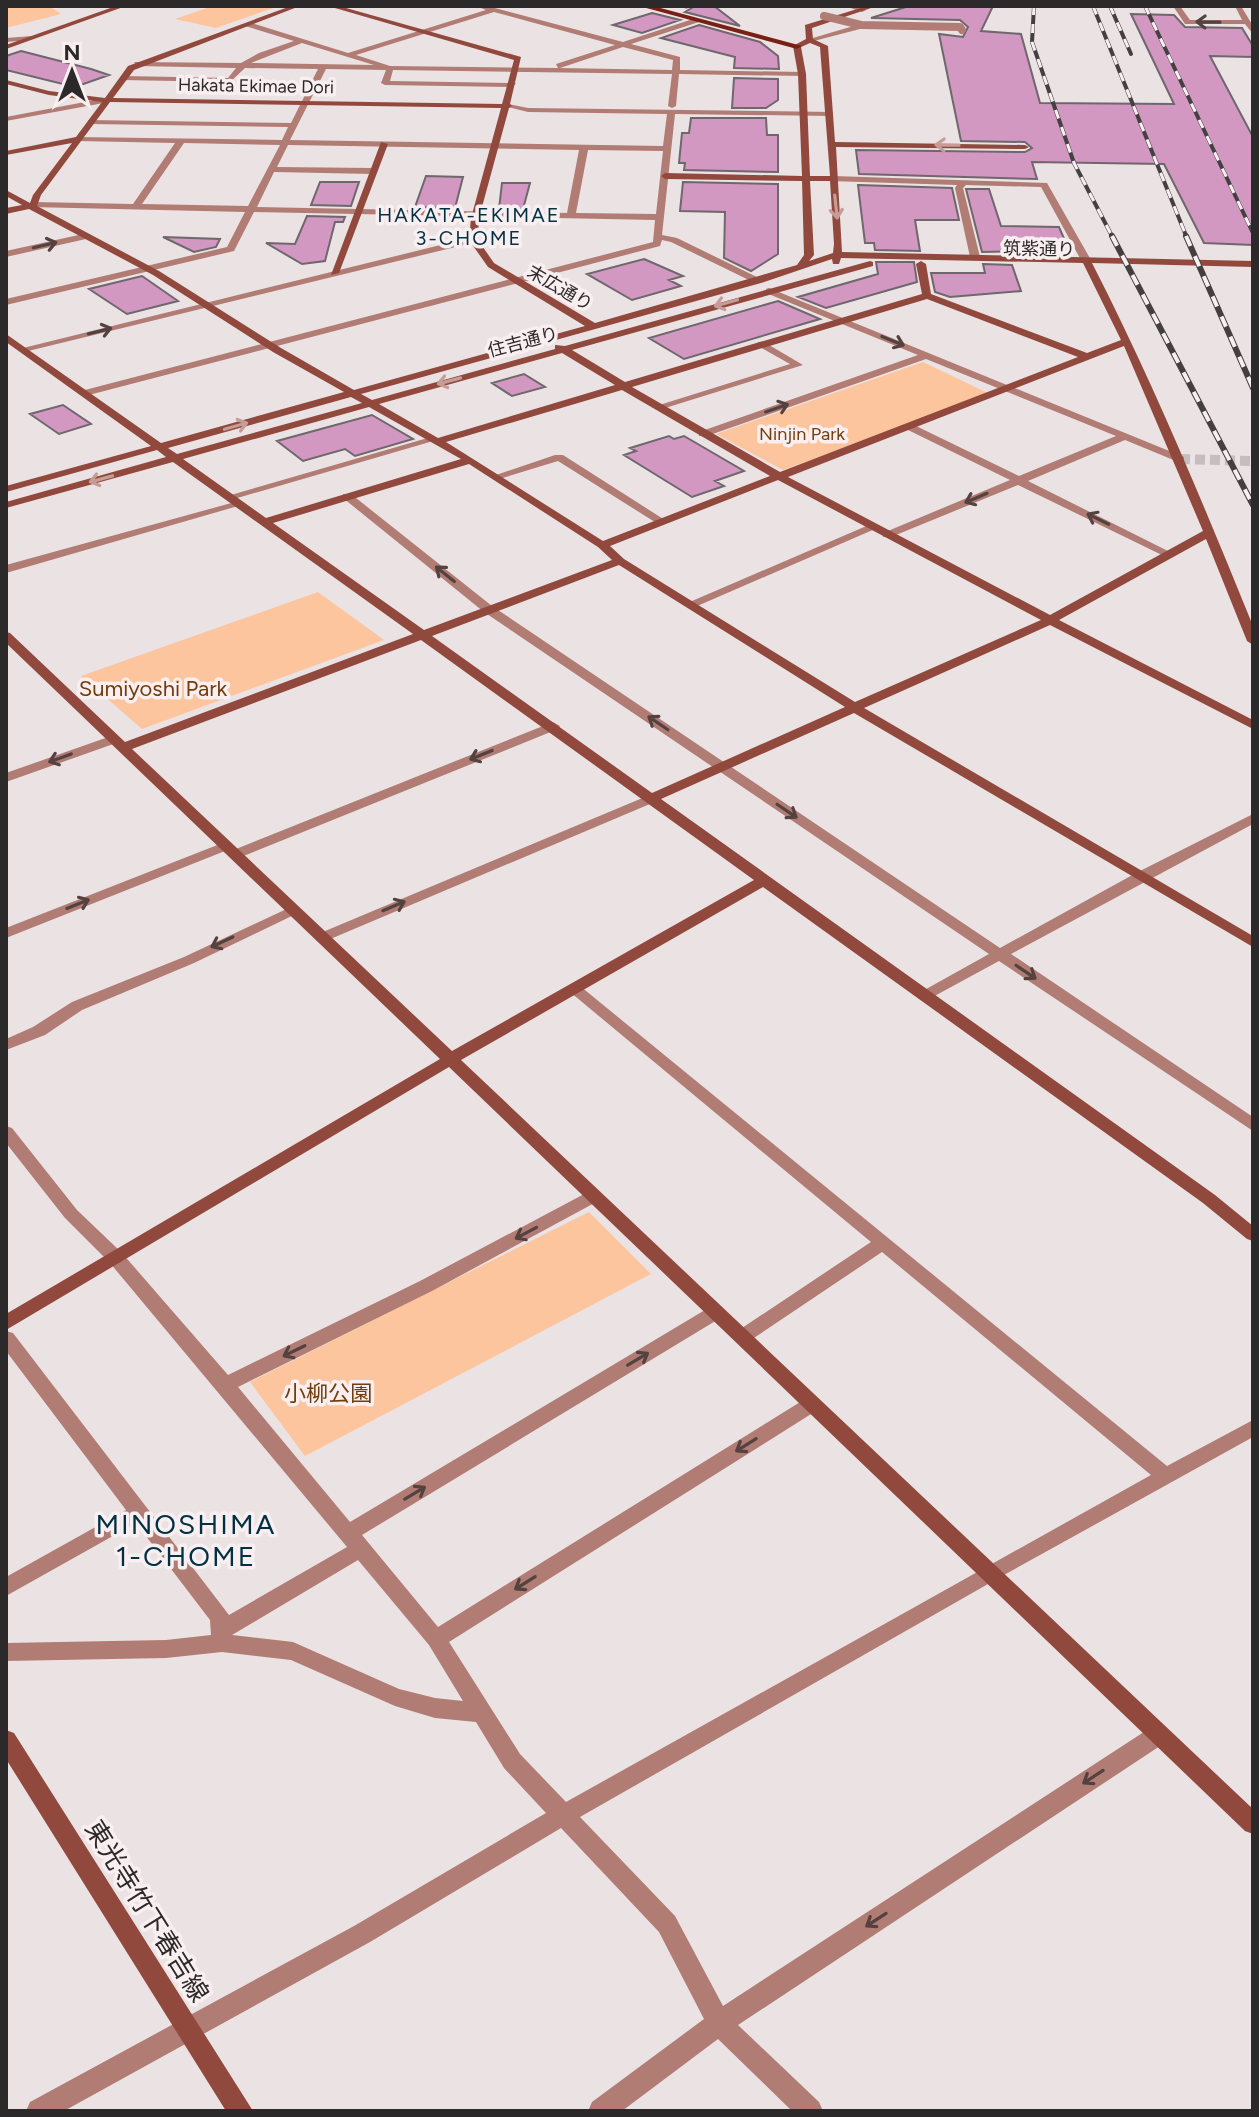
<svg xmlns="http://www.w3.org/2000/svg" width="1259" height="2117" font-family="Figtree,'Noto Sans JP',sans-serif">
<rect width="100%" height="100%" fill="#ebe2e4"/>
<path fill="#fcc59e" d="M6,6H49L61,14L6,28Z
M213,6H279L216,28L175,19Z
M923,362L992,395L783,470L716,434Z
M318,592L384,640L142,729L81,676Z
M589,1212L651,1274L305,1456L250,1382Z"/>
<path fill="#d298c2" stroke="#6e676c" stroke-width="2" d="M695,6H714L740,26L685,12Z
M909,6H993L981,31L1021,34L1040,103L1174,104L1131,14L1174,15L1185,27L1242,28L1253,46V57L1210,56L1253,137V245L1204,243L1164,164L1032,162L1037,179L859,174L856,150L1025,152L1032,148L1025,142L961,141L939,34L963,37L968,27L960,20L871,18Z
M652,13L680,20L642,33L613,25Z
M699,25L760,42L778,56L779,69L734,68L735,57L661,38Z
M21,51L91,69L109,75L75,87L6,70V56Z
M734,78L778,79V100L766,108H732Z
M691,118H766L767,135H778V172L684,170L685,163H679L682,133H689Z
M426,176L463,177L455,208L415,207Z
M320,182H359L351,206L311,205Z
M683,182L778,184V254L751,271L724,258L725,212L680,211Z
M502,183H530L523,209H499Z
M858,185L952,188L959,220H915L920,251L875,250L874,243H865Z
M966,189H989L1001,226L1059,227L1069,250L982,252Z
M307,216L345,217L343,222H335L325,261L302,264L266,243L295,244Z
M163,237L220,239L216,247L194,252Z
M644,259L683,276L669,280L681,286L632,300L587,274Z
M876,262H914L917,282L826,308L798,297L878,274Z
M983,264L1012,265L1021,291L950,297L935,292L931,273H985Z
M142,276L178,301L127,314L89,289Z
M778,301L820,319L684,359L649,338Z
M524,374L545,387L512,396L492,383Z
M63,405L91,424L59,434L30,414Z
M372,415L413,439L355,456L345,449L303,461L277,441Z
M669,436L674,439L684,436L744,471L715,481L724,486L692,497L624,455L636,451L630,448Z"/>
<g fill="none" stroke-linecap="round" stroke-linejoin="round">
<path stroke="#c5bdbf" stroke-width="10" stroke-dasharray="10 5" stroke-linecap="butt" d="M1180,459L1253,461"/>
<path fill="#b17c73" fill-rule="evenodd" d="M476,6H487L623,42L696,18L699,22L631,44L680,57V70L802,72L806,74L802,76L679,74L676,106L672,108L668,106L672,74L393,70L390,81L516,83L513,87L385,85L381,83L386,70L326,69L290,140L663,146L667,114L528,112L504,106L508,104L528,108L833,112L830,116L675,114L662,235L677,238L761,279V283H755L671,242L662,240L660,246L85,396L80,393L81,391L653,242L655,220L254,212L234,251L6,305V299L227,247L245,212L31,207L30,205L34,202L133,204L175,143L78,141L75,137L282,140L288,127L91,124L88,120L291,123L318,69L245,68L230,82L121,80L124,76L228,78L236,68L137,66L134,62L241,63L259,53L294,41L245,26L248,22L348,53L486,10ZM494,12L615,45L556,64L558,68L390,66L356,55ZM302,43L374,65L251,63ZM623,47L673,60L672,70L560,68ZM184,143L280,145L248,206L142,204ZM288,145L579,150L567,213L257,207L274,172L373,174L377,171L373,168L277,167ZM588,150L663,151L656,214L576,213Z
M692,6L686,9L683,7V6Z
M845,6H856L866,10L862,12Z
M1173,6H1180L1190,20H1242L1235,6H1241L1253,26V34L1245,24H1185Z
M857,25L860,29L810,42L806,40Z
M32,36L29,40L6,42V38Z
M106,98L109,102L6,121V117Z
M833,176L1047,183L1091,260L1086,263L1081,260L1041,187L966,185L963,188L980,257L975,260L970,257L955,188L957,185L830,181L829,179Z
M83,234L87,237L86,239L6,257V251Z
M473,237L477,240L476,242L24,352L19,349Z
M769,288L1184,457V461H1176L1125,440L1028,481L1174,554L1164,556L1018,485L891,537H883V533L1010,480L906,429V425H914L1019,476L1116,436L926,359L707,436H699V432L918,355L766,293V289Z
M758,342H764L803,365L662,409L653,407L790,364L758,346Z
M431,437L440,439L234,499L224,497Z
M555,455H563L668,522L658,524L558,461L496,480L490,477Z
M343,494H351L492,606L1000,948L1136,873L1253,814V824L1011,954L1253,1117V1131L999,961L929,999H919L916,996L919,993L989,954L484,612L343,498Z
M235,502L245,504L6,573V565Z
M871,524L875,525V529L695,607H687L685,604Z
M553,722L560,726L558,729L241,857H231L229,854L231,851Z
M114,735L121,739L119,742L6,782V773Z
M652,794L659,798L657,801L328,940L323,942L316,937L318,934Z
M225,842L232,846L230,849L6,938V928Z
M293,906L298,907L300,910L298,913L194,963L82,1010L45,1035L6,1050V1039L33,1027L72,1002L184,957Z
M575,984L580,986L1167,1466L1253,1420V1437L995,1580L580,1817L675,1916L723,2006L1150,1728L1158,1725L1166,1728L1169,1735L1166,1742L738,2025L819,2102L823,2111H792L718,2039L622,2111H588L592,2102L704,2019L659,1932L561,1828L370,1942L64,2111H26L30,2102L354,1926L546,1813L504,1768L476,1722L435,1718L395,1706L291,1660L222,1652L166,1658L6,1661V1643L166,1640L211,1635L210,1620L136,1523L6,1596V1577L126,1510L6,1351V1331L13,1333L229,1615L347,1547L110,1263L65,1218L6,1143V1126L12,1128L77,1210L122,1253L228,1375L420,1281L588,1192H600L603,1196L600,1200L432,1291L238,1387L350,1522L710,1307H722L725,1312L722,1317L362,1535L438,1627L805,1399L812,1397L819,1399L821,1404L819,1409L449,1642L520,1754L566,1802L1151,1475L882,1252L748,1342L742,1344L736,1342L733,1337L736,1332L871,1242L570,992L567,989ZM358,1560L429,1645L463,1701L435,1698L399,1689L293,1642L232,1635Z"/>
<path fill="#92493d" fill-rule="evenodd" d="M116,6H126L6,49V45Z
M291,6H300L134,70L113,98L502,104L514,60L328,6H339L521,57L510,104L512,106L509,108L479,218L478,240L494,263L595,323L797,265L804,255L802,181L665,179L661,176L665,173L802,176L798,74L793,46L806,39L805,25L867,6H877L812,28L813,39L828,46L835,142L1025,145L1029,147L1025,149L836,147L842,252L1253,261V267L1092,263C1153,382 1203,503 1253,626V645L1247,641L1206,539L1059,620L1253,720V729L1050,625L864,708L1253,936V947L854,713L661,799L1215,1195L1253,1226V1241L1247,1239L1203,1203L763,887L461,1060L1253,1809V1834L1245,1831L449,1067L6,1330V1314L440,1059L6,643V632L10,633L125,742L413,634L173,462L6,508V502L166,457L157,450L6,492V486L151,446L6,342V334L161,443L344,392L273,352L153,275L29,209L6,214V208L22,205L6,196V190L30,203L33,195L72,143L6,155V151L76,137L102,102L49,95L6,84V80L49,91L105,98L128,66ZM810,43L820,47L830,176H810L806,74L801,47ZM110,102L501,108L471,218L469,240L488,267L585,326L354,390L281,348L159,271L37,206L41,195ZM810,181H830L834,244L833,253L809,261L814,255ZM841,258L1083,263L1121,340L1087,353L931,294L926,264L921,261L916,264L922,294L625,382L572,350L873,266V262L870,261L565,346L555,345V349L372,400L361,394L761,283L832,259L833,264H839ZM927,299L1078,357L780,472L632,387ZM1124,346L1203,531L1050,615L788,477ZM562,353L615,385L438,438L379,404ZM622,390L770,476L603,541L446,442ZM351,397L362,403L177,454L168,448ZM369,407L461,459L266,518L183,459ZM469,464L598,547L612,560L424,630L273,523ZM778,480L1041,620L855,702L624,559L610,546ZM619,565L845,707L652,793L432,636ZM421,640L754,880L452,1051L132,749Z
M381,142L388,144L339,273L331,275Z
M6,1730L14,1733L253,2111H226L6,1759Z"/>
<path fill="#7a1f14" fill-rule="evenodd" d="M639,6H653L802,46L797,49Z"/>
<defs>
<path id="rail-far1" d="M1034,6L1032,42L1074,163L1113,238
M1093,6L1187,238
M1110,6L1131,54
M1145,6L1253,233"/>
<path id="rail" d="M1112,236L1253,505
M1186,236L1253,388"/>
</defs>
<use href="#rail-far1" stroke="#444041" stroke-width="4"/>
<use href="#rail" stroke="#444041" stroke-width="6"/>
<use href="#rail-far1" stroke="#f9eff1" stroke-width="3" stroke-dasharray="9" stroke-linecap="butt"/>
<use href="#rail" stroke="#f9eff1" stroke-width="4" stroke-dasharray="11" stroke-linecap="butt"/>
<path stroke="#b17c73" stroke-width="8" d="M824,16L861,25L960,27L962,30"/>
</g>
<defs><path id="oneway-shaft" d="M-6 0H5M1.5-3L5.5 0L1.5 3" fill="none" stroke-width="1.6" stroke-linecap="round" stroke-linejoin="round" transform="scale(2)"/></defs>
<g stroke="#544240">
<use href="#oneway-shaft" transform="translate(1208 22) rotate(-179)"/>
<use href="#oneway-shaft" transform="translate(45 245) rotate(-13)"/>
<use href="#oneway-shaft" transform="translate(100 331) rotate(-14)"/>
<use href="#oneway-shaft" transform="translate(893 341) rotate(22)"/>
<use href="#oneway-shaft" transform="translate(777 408) rotate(-19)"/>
<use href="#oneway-shaft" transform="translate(976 498) rotate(157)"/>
<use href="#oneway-shaft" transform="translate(1098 519) rotate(-154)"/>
<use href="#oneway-shaft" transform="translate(445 574) rotate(-141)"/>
<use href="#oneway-shaft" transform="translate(658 723) rotate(-146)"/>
<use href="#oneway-shaft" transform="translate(481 755) rotate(158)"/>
<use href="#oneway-shaft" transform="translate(60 758) rotate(160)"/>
<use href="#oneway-shaft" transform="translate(787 811) rotate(34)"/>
<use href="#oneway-shaft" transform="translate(78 904) rotate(-22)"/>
<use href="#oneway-shaft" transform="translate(394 906) rotate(-23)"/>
<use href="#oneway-shaft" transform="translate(222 942) rotate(155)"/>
<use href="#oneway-shaft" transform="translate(1026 972) rotate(34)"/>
<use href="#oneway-shaft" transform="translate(526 1233) rotate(152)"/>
<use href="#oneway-shaft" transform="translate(294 1351) rotate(154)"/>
<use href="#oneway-shaft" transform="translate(638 1359) rotate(-31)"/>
<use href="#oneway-shaft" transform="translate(746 1445) rotate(148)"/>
<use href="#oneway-shaft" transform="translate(415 1493) rotate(-31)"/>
<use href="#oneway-shaft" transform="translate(525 1583) rotate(148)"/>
<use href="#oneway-shaft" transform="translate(1093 1777) rotate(147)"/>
<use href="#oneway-shaft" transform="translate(876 1920) rotate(147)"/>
</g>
<g stroke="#c69c97">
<use href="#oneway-shaft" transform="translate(947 145) rotate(-179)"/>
<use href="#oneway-shaft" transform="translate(836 207) rotate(84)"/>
<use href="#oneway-shaft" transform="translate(726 303) rotate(164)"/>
<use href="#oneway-shaft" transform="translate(449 381) rotate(165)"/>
<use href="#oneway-shaft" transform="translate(236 426) rotate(-16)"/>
<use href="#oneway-shaft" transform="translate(101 479) rotate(165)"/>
</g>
<g text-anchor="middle" stroke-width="7" stroke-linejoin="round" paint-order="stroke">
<g font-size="18" fill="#2c292a" stroke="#f9eff1">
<text transform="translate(256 86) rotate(1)" y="6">Hakata Ekimae Dori</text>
<text transform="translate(1039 249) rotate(1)" y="6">筑紫通り</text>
<text transform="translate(560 288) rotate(30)" y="6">末広通り</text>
<text transform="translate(523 342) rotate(-15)" y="6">住吉通り</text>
</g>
<g font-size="18" fill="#723d0a" stroke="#f9eff1">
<text x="802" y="440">Ninjin Park</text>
</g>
<g font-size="20" letter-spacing="2" fill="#003143" stroke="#f9eff1">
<text x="469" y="222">HAKATA-EKIMAE<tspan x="469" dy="23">3-CHOME</tspan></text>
</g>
<g font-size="22" fill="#723d0a" stroke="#f9eff1">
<text x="153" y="696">Sumiyoshi Park</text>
<text x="328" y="1401">小柳公園</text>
</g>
<g font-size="26" fill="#2c292a" stroke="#f9eff1">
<text transform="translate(147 1911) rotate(58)" y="9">東光寺竹下春吉線</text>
</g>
<g font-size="28" letter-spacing="2" fill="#003143" stroke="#f9eff1">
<text x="186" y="1534">MINOSHIMA<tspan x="186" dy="32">1-CHOME</tspan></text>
</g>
</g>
<rect width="1259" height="2117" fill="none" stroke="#2c292a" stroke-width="16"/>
<g transform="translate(72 72)" stroke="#f9eff1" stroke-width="6" paint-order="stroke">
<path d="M0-6L14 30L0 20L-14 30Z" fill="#2c292a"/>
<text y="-12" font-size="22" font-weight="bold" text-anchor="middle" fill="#2c292a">N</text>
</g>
</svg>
